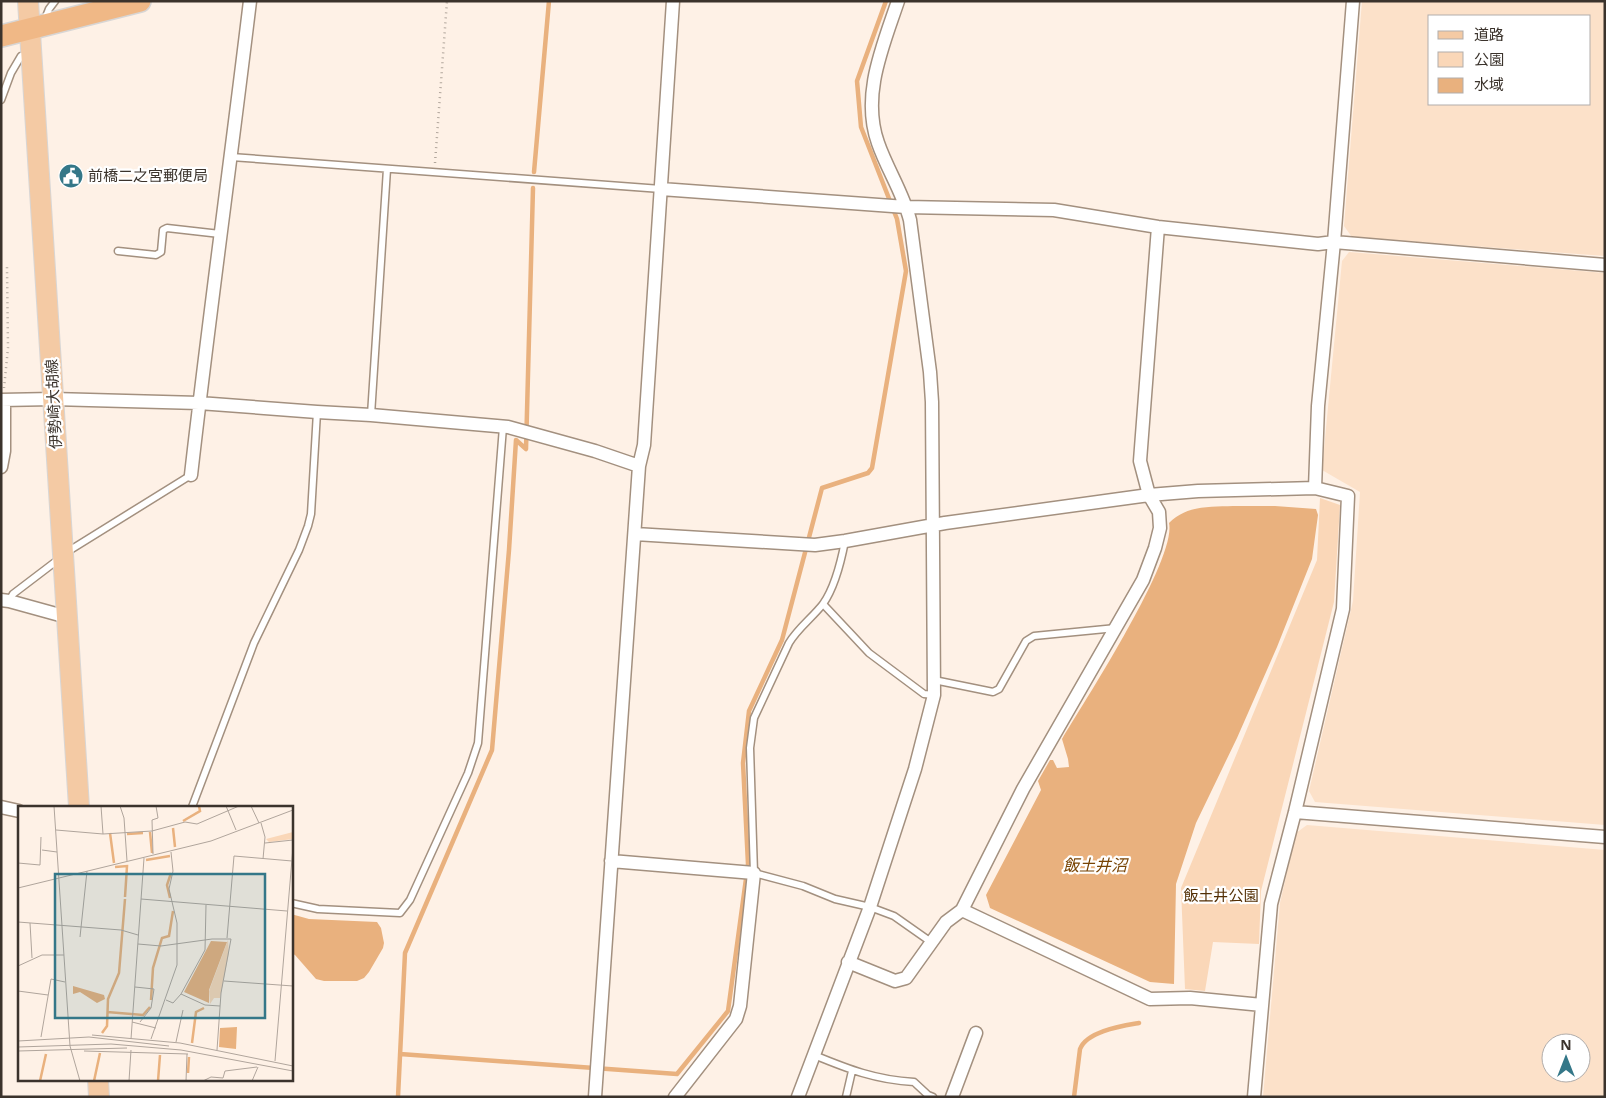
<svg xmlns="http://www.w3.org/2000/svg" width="1606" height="1098" font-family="'Open Sans','Noto Sans JP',sans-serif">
<rect width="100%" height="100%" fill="#fef1e6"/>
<path fill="#fce1c9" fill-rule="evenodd" d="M1362,1H1605V256L1352,237L1344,226ZM1430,16H1590V104H1430Z
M1349,252L1605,273V825L1315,802L1309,791L1353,601L1360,492L1322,470L1342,261Z
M1307,825L1605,850V1097H1263L1280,903L1296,833ZM1551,1043H1581V1073H1551Z"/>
<path fill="#fad7b8" d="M1320,498L1340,505L1334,602L1261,891L1259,944L1213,942L1205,991L1185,989L1181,888L1317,560Z"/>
<path fill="#e9b17e" d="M1233,506H1275L1316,509L1318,515L1312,559L1277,647L1237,738L1196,823L1176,884L1174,984L1150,982L990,908L986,895L1041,790L1038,781L1050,760H1053L1057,768L1069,767L1068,759L1062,739C1084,702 1177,559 1169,523C1187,505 1210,507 1233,506Z
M291,914L309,919L377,922L381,928L384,943L383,948L369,972L364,978L357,981H324L316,979L295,955L291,953Z"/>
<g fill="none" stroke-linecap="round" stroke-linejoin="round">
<path stroke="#e9b17e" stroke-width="4.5" d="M534,172L549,1
M400,1054L677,1074L728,1011L748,864L743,763L749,711L782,640L822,488L868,473L872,468L906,271L897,219L861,127L857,81L886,1
M398,1097L405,953L492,750L509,550L516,440L526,449L533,188
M1074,1097L1080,1049C1087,1031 1122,1026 1139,1023"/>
<defs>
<path id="service" d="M45,19L49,9L55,1
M1,100L11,73L21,56L29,55
M231,157L661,189
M118,251L156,255L161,252L163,230L167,228L220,234
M371,415L387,169
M845,541C841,562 835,587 823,604C812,618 798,628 789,643L754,718L750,748L754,873L803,886L835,899L870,907L894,916L931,942
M67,552L191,475
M9,601L13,594L59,559
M823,604L869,653L924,694L934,695
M934,680L993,692L999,689L1026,641L1034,636L1116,628
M192,807L254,643L299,550L308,526L311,514L317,412
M291,903L318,909L400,913L410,900L468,773L478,743L503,427
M814,1055C848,1069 876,1080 914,1082L928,1095L933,1097
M846,1097L852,1071"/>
<path id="minor" d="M661,189L906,207L1054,210L1158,227L1318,244L1334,242L1605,265
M1,400L53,399L199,403L317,412L371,415L508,427L595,451L639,466
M1,467L4,451V400
M191,475C209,317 231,159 250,1
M1315,488L1318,406L1334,242L1353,1
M635,534L815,545L845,541L945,523L1149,495L1198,491L1315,488L1348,496L1343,609L1295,812L1271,904L1254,1097
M1,600L9,601L67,617
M1,807L19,811
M1295,812L1605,837
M611,861L754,873L740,1006L736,1019L675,1097
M962,910L1150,999L1190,998L1262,1005
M848,962L895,981L906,978L946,922L962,910L1023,789L1143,580L1155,548L1160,528L1159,512L1149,495L1140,461L1158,227
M595,1097L639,466L644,445L673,1
M798,1097L870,907L915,769L934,695L932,402L930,372L910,220C903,193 887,169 878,143C861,95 883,46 898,1
M952,1097L976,1033"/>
<path id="primary" d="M28,1L79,807
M98,1079L99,1097"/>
<path id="trunk" d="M1,36L140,1"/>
</defs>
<use href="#service" stroke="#a3907f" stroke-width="9"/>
<use href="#minor" stroke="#a3907f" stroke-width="15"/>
<use href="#primary" stroke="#d8d6d5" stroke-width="22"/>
<use href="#trunk" stroke="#d8d6d5" stroke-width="24"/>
<path stroke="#b1a69c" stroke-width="2.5" stroke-dasharray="1 4" stroke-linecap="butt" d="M435,163L447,1
M4,388L8,348L7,267
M1,1096L6,1097"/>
<use href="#service" stroke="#fff" stroke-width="6"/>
<use href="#minor" stroke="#fff" stroke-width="12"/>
<use href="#primary" stroke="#f4caa4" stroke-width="20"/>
<use href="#trunk" stroke="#f0b886" stroke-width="21"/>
</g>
<defs>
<symbol id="civic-disc" viewBox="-11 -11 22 22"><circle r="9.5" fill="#347788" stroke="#fff"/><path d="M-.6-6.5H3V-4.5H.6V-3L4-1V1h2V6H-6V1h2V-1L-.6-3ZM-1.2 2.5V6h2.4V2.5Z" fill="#fff"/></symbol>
</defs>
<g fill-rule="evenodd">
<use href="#civic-disc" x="57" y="162" width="28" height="28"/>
</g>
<g text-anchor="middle" stroke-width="4.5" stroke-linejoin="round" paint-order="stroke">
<g font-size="15" fill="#3b332c" stroke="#fff" text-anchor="start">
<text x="88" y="181">前橋二之宮郵便局</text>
</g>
<g font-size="15" fill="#3b332c" stroke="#fff">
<text transform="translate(54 404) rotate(-93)" y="5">伊勢崎大胡線</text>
</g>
<g font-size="15" fill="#532f05" stroke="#fff">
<text x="1221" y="901">飯土井公園</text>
</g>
<g font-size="16" font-style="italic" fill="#784404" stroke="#fff">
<text x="1095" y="871">飯土井沼</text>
</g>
</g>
<g transform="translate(18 806)">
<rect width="275" height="275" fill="#fef1e6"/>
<path d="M275,26V33L251,36L248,33ZM210,134L211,147L202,192H196L192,198L191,185Z" fill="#fad7b8"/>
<path d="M193,135L209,136L191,184V197L166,186ZM55,180L86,189L87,193L79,197L62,186L55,188ZM219,221L218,243L201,241L202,222Z" fill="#e9b17e"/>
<path fill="none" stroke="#e9b17e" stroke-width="2.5" d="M165,15L182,5L181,0M155,22L157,41M132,26L134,47M92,27L96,57M109,28L125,27M128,54L152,50M97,61L109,60L107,91M152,92L149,79L153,67M133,194L135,162L144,132L151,130L155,105M89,206L125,209L132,201M84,227L89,220L90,193L101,167L107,93M174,237L178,206L186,202M170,267L171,251M22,275L28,248M76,275L82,247M140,275L142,249"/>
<path fill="none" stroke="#b0a59c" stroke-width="1" d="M36,0L52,240L62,275M83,0L85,28M102,0L106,12L109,55M208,0L218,24M233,0L241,17M243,17L247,31L245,53M38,24L85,28L134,25L167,16L179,18L221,0M247,37L275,34M24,44L39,46M135,48L134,14L140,12L138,0M0,57L22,59L23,31M0,82L193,35L275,4M123,93L269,105M0,116L103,124L120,129M12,117L14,152M62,131L69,65M209,132L216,50L274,55M120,138L143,140L194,133H213L203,187L199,244M0,160L24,149H46M206,175L275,180M117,181L136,183L133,202L122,216M0,185L30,189M163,188L187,199L202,200M148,194L155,197L163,188L187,144L188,99M114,216L138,222M74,229L162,237L275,260M23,231L33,173L47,176M113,233L126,52M133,233L159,159V117L151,83L155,65L153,46M0,235L71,231L151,240M158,236L165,204M0,241L93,238L163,244L275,265M0,245L109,242M66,245L170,248M257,255L275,41M111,275L113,244M168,275L169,248M185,275L193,271L205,272L207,265L239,261M234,275L240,261"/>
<path fill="#347788" fill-opacity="0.15" stroke="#347788" stroke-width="2.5" d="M37,68H247V212H37Z"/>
<rect width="275" height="275" fill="none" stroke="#3b332c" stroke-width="2.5"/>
</g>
<rect width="1606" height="1098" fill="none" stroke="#3b332c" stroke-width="5"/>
<rect x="1428" y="15" width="162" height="90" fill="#ffffff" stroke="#b1adab"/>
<rect x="1438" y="31" width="25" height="8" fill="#f4caa4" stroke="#b1adab"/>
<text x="1474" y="40" font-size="15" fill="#3b332c">道路</text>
<rect x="1438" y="52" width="25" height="15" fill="#fad7b8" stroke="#b1adab"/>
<text x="1474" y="65" font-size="15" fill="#3b332c">公園</text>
<rect x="1438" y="78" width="25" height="15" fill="#e9b17e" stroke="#b1adab"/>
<text x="1474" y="90" font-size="15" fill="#3b332c">水域</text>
<g transform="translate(1566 1058)"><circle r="24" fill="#ffffff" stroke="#b1adab"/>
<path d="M0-4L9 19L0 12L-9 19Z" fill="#347788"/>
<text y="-8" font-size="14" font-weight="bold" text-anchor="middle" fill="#3b332c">N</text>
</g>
</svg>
